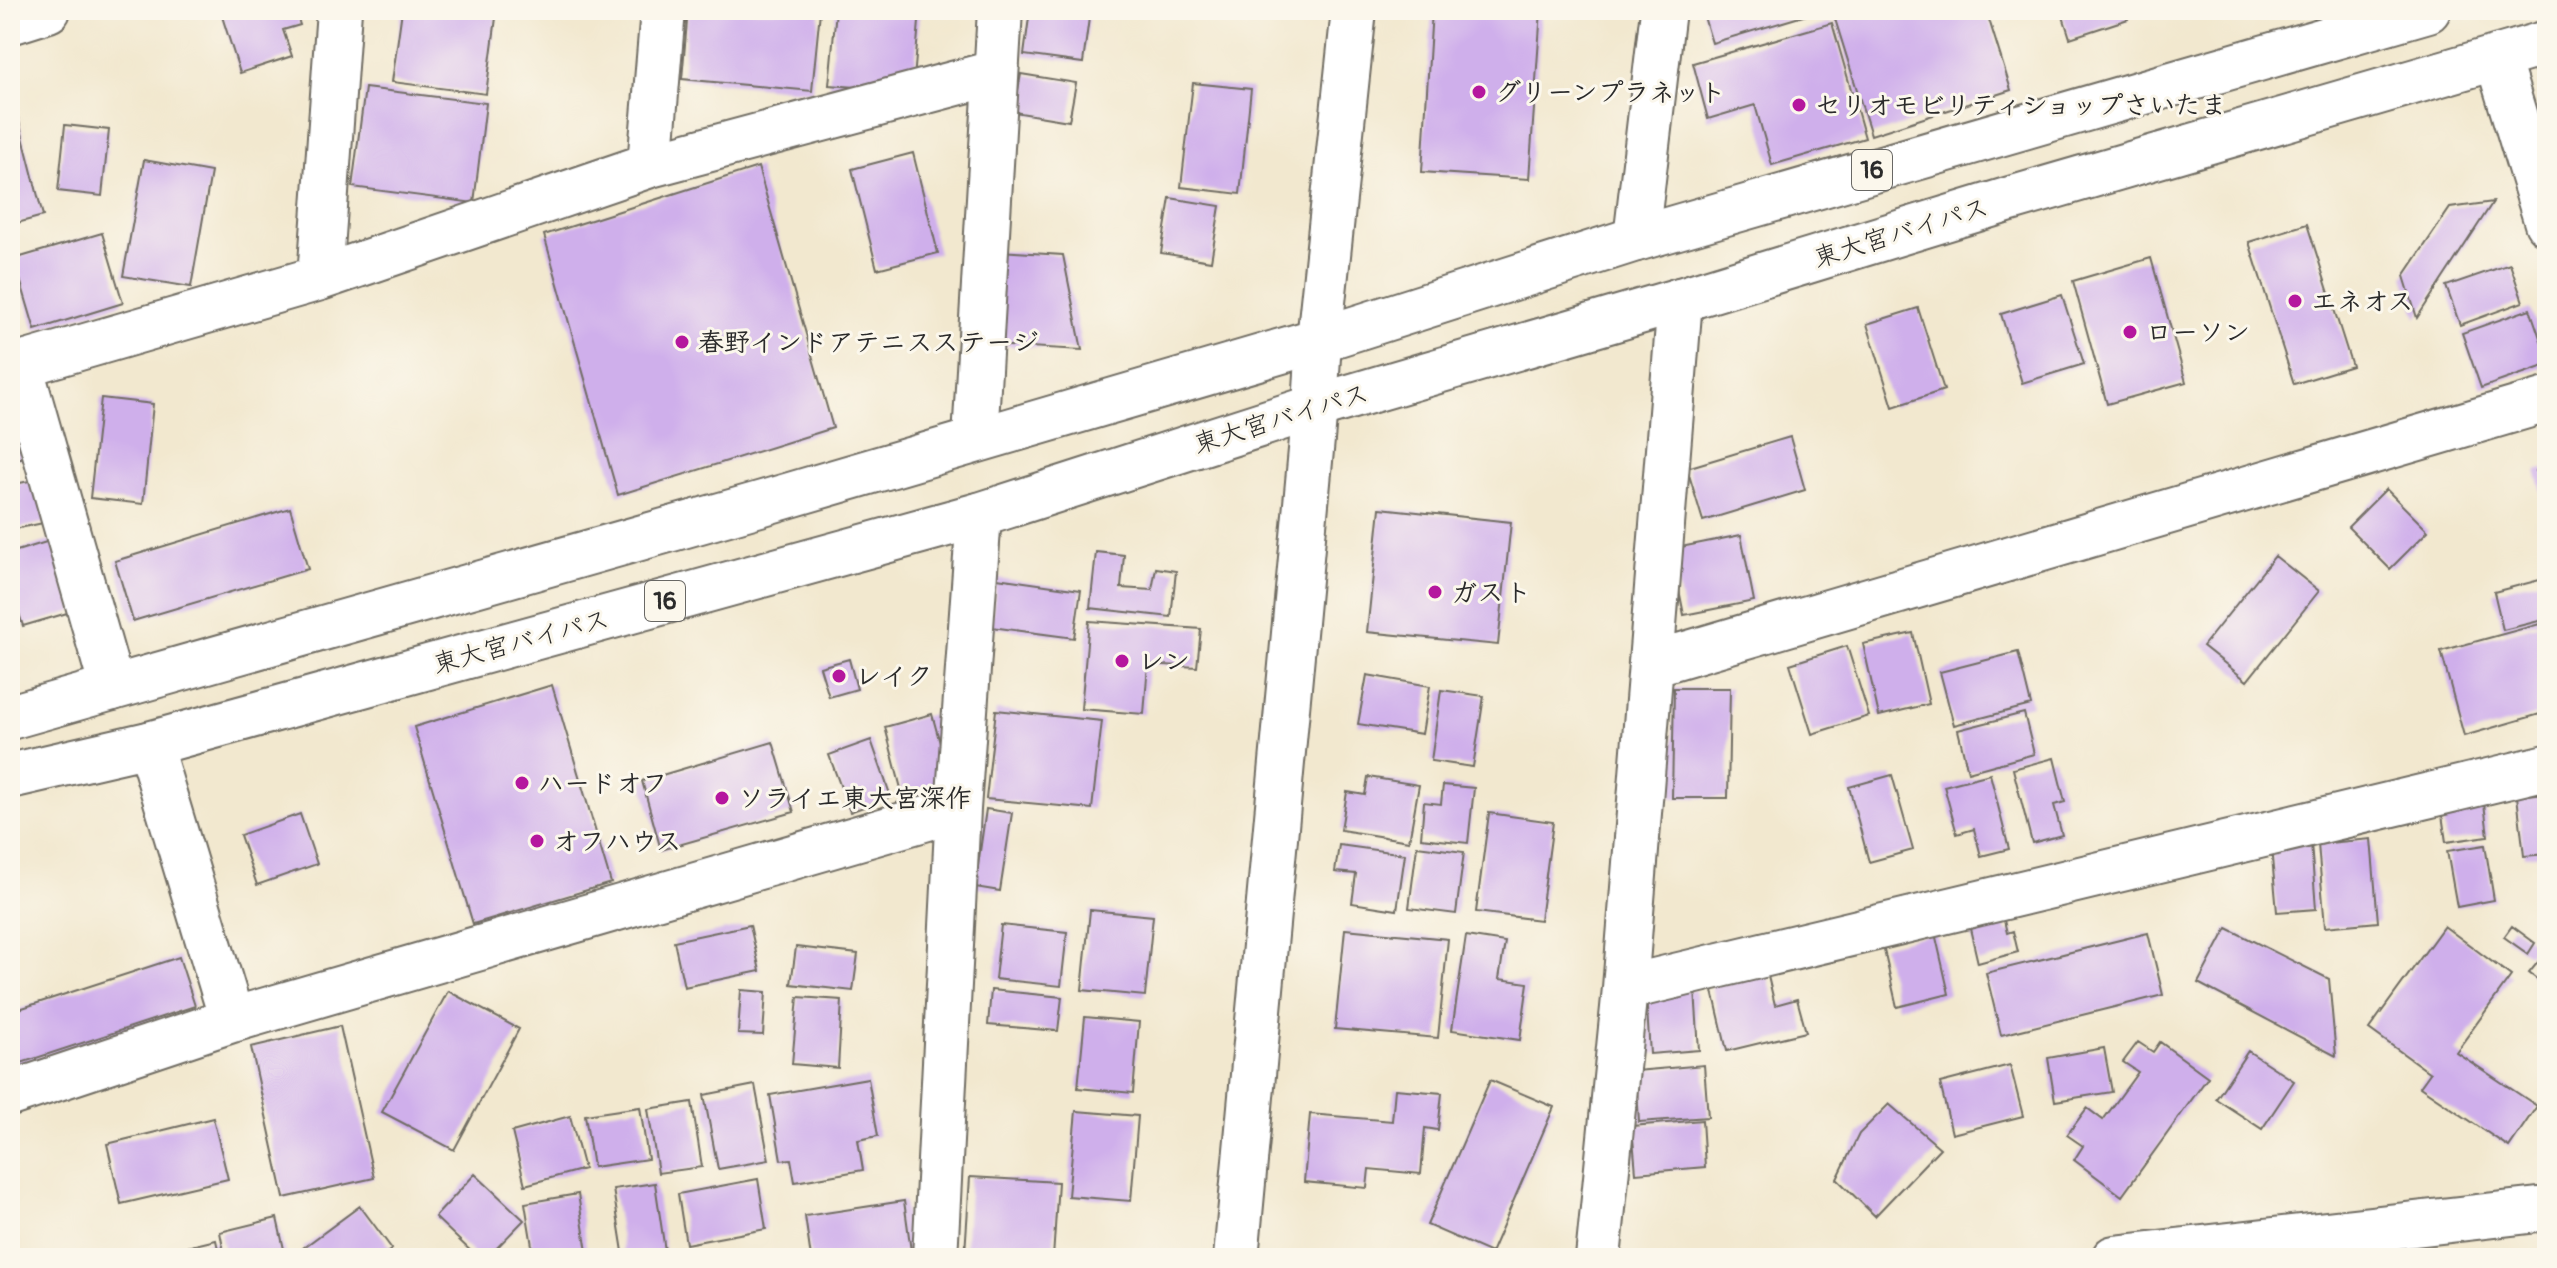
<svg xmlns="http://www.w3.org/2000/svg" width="2557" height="1268" font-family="Pangolin,'Klee One',sans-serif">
<rect width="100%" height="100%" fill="#fbf7ec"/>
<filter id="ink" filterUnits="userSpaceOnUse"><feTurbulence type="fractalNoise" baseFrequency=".0125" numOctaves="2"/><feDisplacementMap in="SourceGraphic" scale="16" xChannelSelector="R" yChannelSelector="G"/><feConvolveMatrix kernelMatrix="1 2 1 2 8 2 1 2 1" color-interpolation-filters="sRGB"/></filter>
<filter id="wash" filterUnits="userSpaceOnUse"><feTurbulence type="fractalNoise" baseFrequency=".006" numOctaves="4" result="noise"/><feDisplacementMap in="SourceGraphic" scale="32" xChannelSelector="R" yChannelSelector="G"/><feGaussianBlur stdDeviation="1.8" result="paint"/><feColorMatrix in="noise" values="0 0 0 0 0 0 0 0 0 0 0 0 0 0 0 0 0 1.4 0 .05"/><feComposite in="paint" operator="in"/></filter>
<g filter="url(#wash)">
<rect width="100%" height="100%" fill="#f2e8cf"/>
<g id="blocks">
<path fill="#cfafeb" d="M220,10H295L300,25L283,30L292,56L240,73Z
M402,10H497L486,94L392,82Z
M688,10L820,11L812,91L682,79Z
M836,10H920L913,91L829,85Z
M1030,10L1089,18L1083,63L1024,55Z
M1432,10H1541L1529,179L1422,172Z
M1702,10H1820V11L1712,43Z
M1864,10H1986L2011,90L1871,135L1835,19Z
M2061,10H2125L2128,19L2070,38Z
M1832,23L1865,138L1772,165L1755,105L1708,119L1693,63Z
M1021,74L1076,83L1069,121L1014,112Z
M1193,83L1251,89L1240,194L1181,187Z
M10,86L43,216L10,225Z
M365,88L486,103L474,203L352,187Z
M2547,105V143H2546L2535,109Z
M65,125L109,130L102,196L58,191Z
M913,153L938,253L877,269L852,169Z
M144,160L211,172L191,287L123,276Z
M758,167L833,428L618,495L544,235Z
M1170,198L1220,206L1211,261L1161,253Z
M2493,202L2417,318L2404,276L2450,208Z
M2307,224L2352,366L2294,384L2249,242Z
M102,233L123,303L35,330L14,259Z
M999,251L1063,255L1082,350L992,345Z
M2151,258L2186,382L2107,404L2073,281Z
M2510,264L2523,302L2460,325L2446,286Z
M2062,295L2084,364L2022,383L2001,314Z
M1918,308L1944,390L1893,407L1867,324Z
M2530,309L2547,358V365L2481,388L2462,333Z
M10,391L32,455L10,461Z
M101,398L153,404L143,504L90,498Z
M1790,437L1805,490L1703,521L1687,468Z
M2547,468V503L2546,504L2536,471Z
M39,479L48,522L10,530V485Z
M2386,489L2428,531L2390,569L2348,527Z
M290,508L308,569L133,621L115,561Z
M1380,508L1511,522L1498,645L1367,632Z
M1741,535L1754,601L1684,615L1671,549Z
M53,540L74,611L23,626L10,585V553Z
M1096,552L1124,555L1121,588L1152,590L1156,568L1176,571L1171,617L1090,608Z
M2275,556L2319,591L2247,681L2203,646Z
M997,578L1081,590L1074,638L991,627Z
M2547,578V619L2503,630L2494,592Z
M1089,621L1201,629L1197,667L1148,664L1144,714L1081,709Z
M2547,622V712L2464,736L2441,651Z
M1913,633L1929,704L1879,716L1863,644Z
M1847,646L1869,716L1812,734L1790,664Z
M2018,652L2031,705L1954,725L1940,672Z
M849,659L857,689L829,697L820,667Z
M1367,675L1430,686L1422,734L1358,724Z
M552,685L611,883L473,924L414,727Z
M1674,688H1730L1728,798H1672Z
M1441,690L1484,696L1473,767L1431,761Z
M996,710L1102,721L1092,809L986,799Z
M2024,713L2034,754L1968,772L1958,730Z
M932,714L953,791L905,804L885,727Z
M871,740L891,797L850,812L829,755Z
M773,742L794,812L661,850L642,781Z
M2054,758L2065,802L2054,805L2062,835L2032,843L2013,769Z
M1990,774L2009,849L1981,856L1974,829L1957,834L1944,786Z
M1892,775L1913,850L1869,862L1849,787Z
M1368,777L1419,785L1409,841L1341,830L1347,792L1365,795Z
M1443,785L1474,788L1468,843L1421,838L1424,802L1441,804Z
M2547,793V854L2524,856L2517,796Z
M2483,795L2488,836L2446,842L2440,801Z
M986,809L1012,813L1000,891L975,887Z
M1489,813L1553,822L1540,920L1476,912Z
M300,814L317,864L257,885L240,835Z
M2371,839L2378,922L2325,927L2318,844Z
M2311,843L2316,909L2277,912L2271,847Z
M1339,845L1405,854L1397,910L1352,903L1356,874L1335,872Z
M2485,845L2494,900L2457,907L2447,851Z
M1417,846L1464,852L1456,914L1409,908Z
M1090,910L1153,916L1145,996L1082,990Z
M2002,912L2007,933L2013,931L2018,952L1978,963L1968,920Z
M750,925L760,971L684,987L674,941Z
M1001,925L1067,932L1061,986L995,979Z
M2444,926L2511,976L2456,1052L2537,1106L2509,1147L2420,1087L2430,1073L2369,1029Z
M2512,926L2535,943L2528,954L2504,937Z
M2227,928L2329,979L2336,1056L2198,983Z
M1345,929L1448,939L1438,1038L1335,1029Z
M1935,933L1949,994L1897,1007L1883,946Z
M2148,933L2163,995L2001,1035L1986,973Z
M1466,936L1505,942L1499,979L1528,983L1520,1040L1452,1030Z
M796,947L858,954L853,991L791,984Z
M2547,951V987L2529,973Z
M179,957L195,1006L12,1066L10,1012Z
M1765,964L1775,1005L1797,999L1806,1032L1727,1051L1710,978Z
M741,990L766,992L763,1035L738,1034Z
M991,990L1062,997L1058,1031L988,1025Z
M1695,990L1699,1050L1650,1054L1646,994Z
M448,991L519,1029L454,1150L382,1112Z
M798,997L842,1000L838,1068L792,1064Z
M1085,1017L1139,1022L1133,1093L1078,1088Z
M340,1026L374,1178L284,1198L251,1047Z
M2138,1042L2153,1052L2160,1042L2208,1077L2122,1196L2074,1160L2083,1146L2067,1135L2087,1108L2103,1120L2138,1072L2123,1062Z
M2104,1048L2112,1092L2055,1101L2048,1058Z
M2248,1051L2294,1081L2262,1129L2216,1099Z
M1704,1065L1708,1117L1639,1122L1636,1071Z
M2010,1065L2023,1116L1952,1134L1940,1083Z
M868,1078L878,1136L858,1140L863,1170L795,1182L791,1159L781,1160L770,1095Z
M1490,1080L1554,1107L1491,1253L1427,1225Z
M755,1085L769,1160L718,1169L704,1095Z
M1395,1089L1442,1093L1438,1130L1425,1128L1421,1174L1369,1169L1367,1188L1304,1182L1310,1114L1392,1121Z
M692,1102L702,1167L658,1173L648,1109Z
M1889,1104L1940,1148L1875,1216L1837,1179L1859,1134Z
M640,1107L648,1159L593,1167L585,1115Z
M1076,1111L1138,1116L1131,1201L1068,1196Z
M570,1116L584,1169L525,1185L512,1132Z
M213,1118L228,1179L121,1204L107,1144Z
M1702,1120L1705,1167L1636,1173L1632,1126Z
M475,1174L524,1220L487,1258H478L435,1217Z
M970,1177L1058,1182L1053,1258L965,1253Z
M758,1179L766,1229L686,1244L678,1194Z
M655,1183L665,1251L624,1258L613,1189Z
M578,1194L588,1258H534L525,1203Z
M904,1201L911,1251L870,1258H811L805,1216Z
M360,1206L392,1249L380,1258H310L303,1248Z
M277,1218L286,1258H225L220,1232Z
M216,1240L220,1258H176L174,1250Z"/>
</g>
</g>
<g filter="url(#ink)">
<use href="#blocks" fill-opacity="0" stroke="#716d64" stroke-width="2"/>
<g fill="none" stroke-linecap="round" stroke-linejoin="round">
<defs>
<path id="minor" d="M10,22L48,10
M2497,58L2547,223
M650,165L663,10
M1636,239L1663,10
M320,278L339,10
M20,365L112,688
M10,368L320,278L650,165L994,73
M975,439L1000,10
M1652,664L2547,400
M149,744L232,1020
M1625,988L2547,767
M10,1094L232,1020L958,809
M935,1258L958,809L979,515
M1598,1258L1625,988L1680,300"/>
<path id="tertiary" d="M1236,1258L1315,407L1319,340L1354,10
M2114,1258L2547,1209"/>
<path id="trunk" d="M10,717L763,503L1319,340L1636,239L2428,10
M10,776L149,744L979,515L1315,407L1680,300L2007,200L2547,43"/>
</defs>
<use href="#minor" stroke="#716d64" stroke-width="48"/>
<use href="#tertiary" stroke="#716d64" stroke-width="48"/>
<use href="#trunk" stroke="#716d64" stroke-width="48"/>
<use href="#minor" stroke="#fff" stroke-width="44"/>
<use href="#tertiary" stroke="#fff" stroke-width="44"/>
<use href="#trunk" stroke="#fff" stroke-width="44"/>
</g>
</g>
<g fill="#b5179e" stroke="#fbf7ec" stroke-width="3">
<circle cx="1479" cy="92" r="8"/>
<circle cx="1799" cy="105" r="8"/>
<circle cx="2295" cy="301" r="8"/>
<circle cx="2130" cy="332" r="8"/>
<circle cx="682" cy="342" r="8"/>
<circle cx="1435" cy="592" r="8"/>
<circle cx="1122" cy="661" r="8"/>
<circle cx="839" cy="676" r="8"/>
<circle cx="522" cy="783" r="8"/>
<circle cx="722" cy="798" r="8"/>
<circle cx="537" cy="841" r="8"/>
</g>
<g text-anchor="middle" stroke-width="6" stroke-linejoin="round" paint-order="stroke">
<g fill="#fbf7ec" stroke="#696865" stroke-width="2">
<rect x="1852" y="150" width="40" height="40" rx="6"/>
<rect x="645" y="581" width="40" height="40" rx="6"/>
</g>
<g font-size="24" font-weight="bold" fill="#2b2b2b">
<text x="1872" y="178">16</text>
<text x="665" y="609">16</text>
</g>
<g font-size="26" font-weight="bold" fill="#2b2b2b" stroke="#fbf7ec" text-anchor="start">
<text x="1495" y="101">グリーンプラネット</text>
<text x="1815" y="114">セリオモビリティショップさいたま</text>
<text x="2311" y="310">エネオス</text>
<text x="2146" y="341">ローソン</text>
<text x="698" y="351">春野インドアテニスステージ</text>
<text x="1451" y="601">ガスト</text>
<text x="1138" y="670">レン</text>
<text x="855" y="685">レイク</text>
<text x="538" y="792">ハードオフ</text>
<text x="738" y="807">ソライエ東大宮深作</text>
<text x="553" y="850">オフハウス</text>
</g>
<g font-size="26" fill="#2b2b2b" stroke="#fbf7ec">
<text transform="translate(1901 232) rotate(-17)" y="9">東大宮バイパス</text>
<text transform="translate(1281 418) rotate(-17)" y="9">東大宮バイパス</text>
<text transform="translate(521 641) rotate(-15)" y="9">東大宮バイパス</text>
</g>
</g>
<rect width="2557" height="1268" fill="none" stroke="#fbf7ec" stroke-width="40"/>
</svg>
